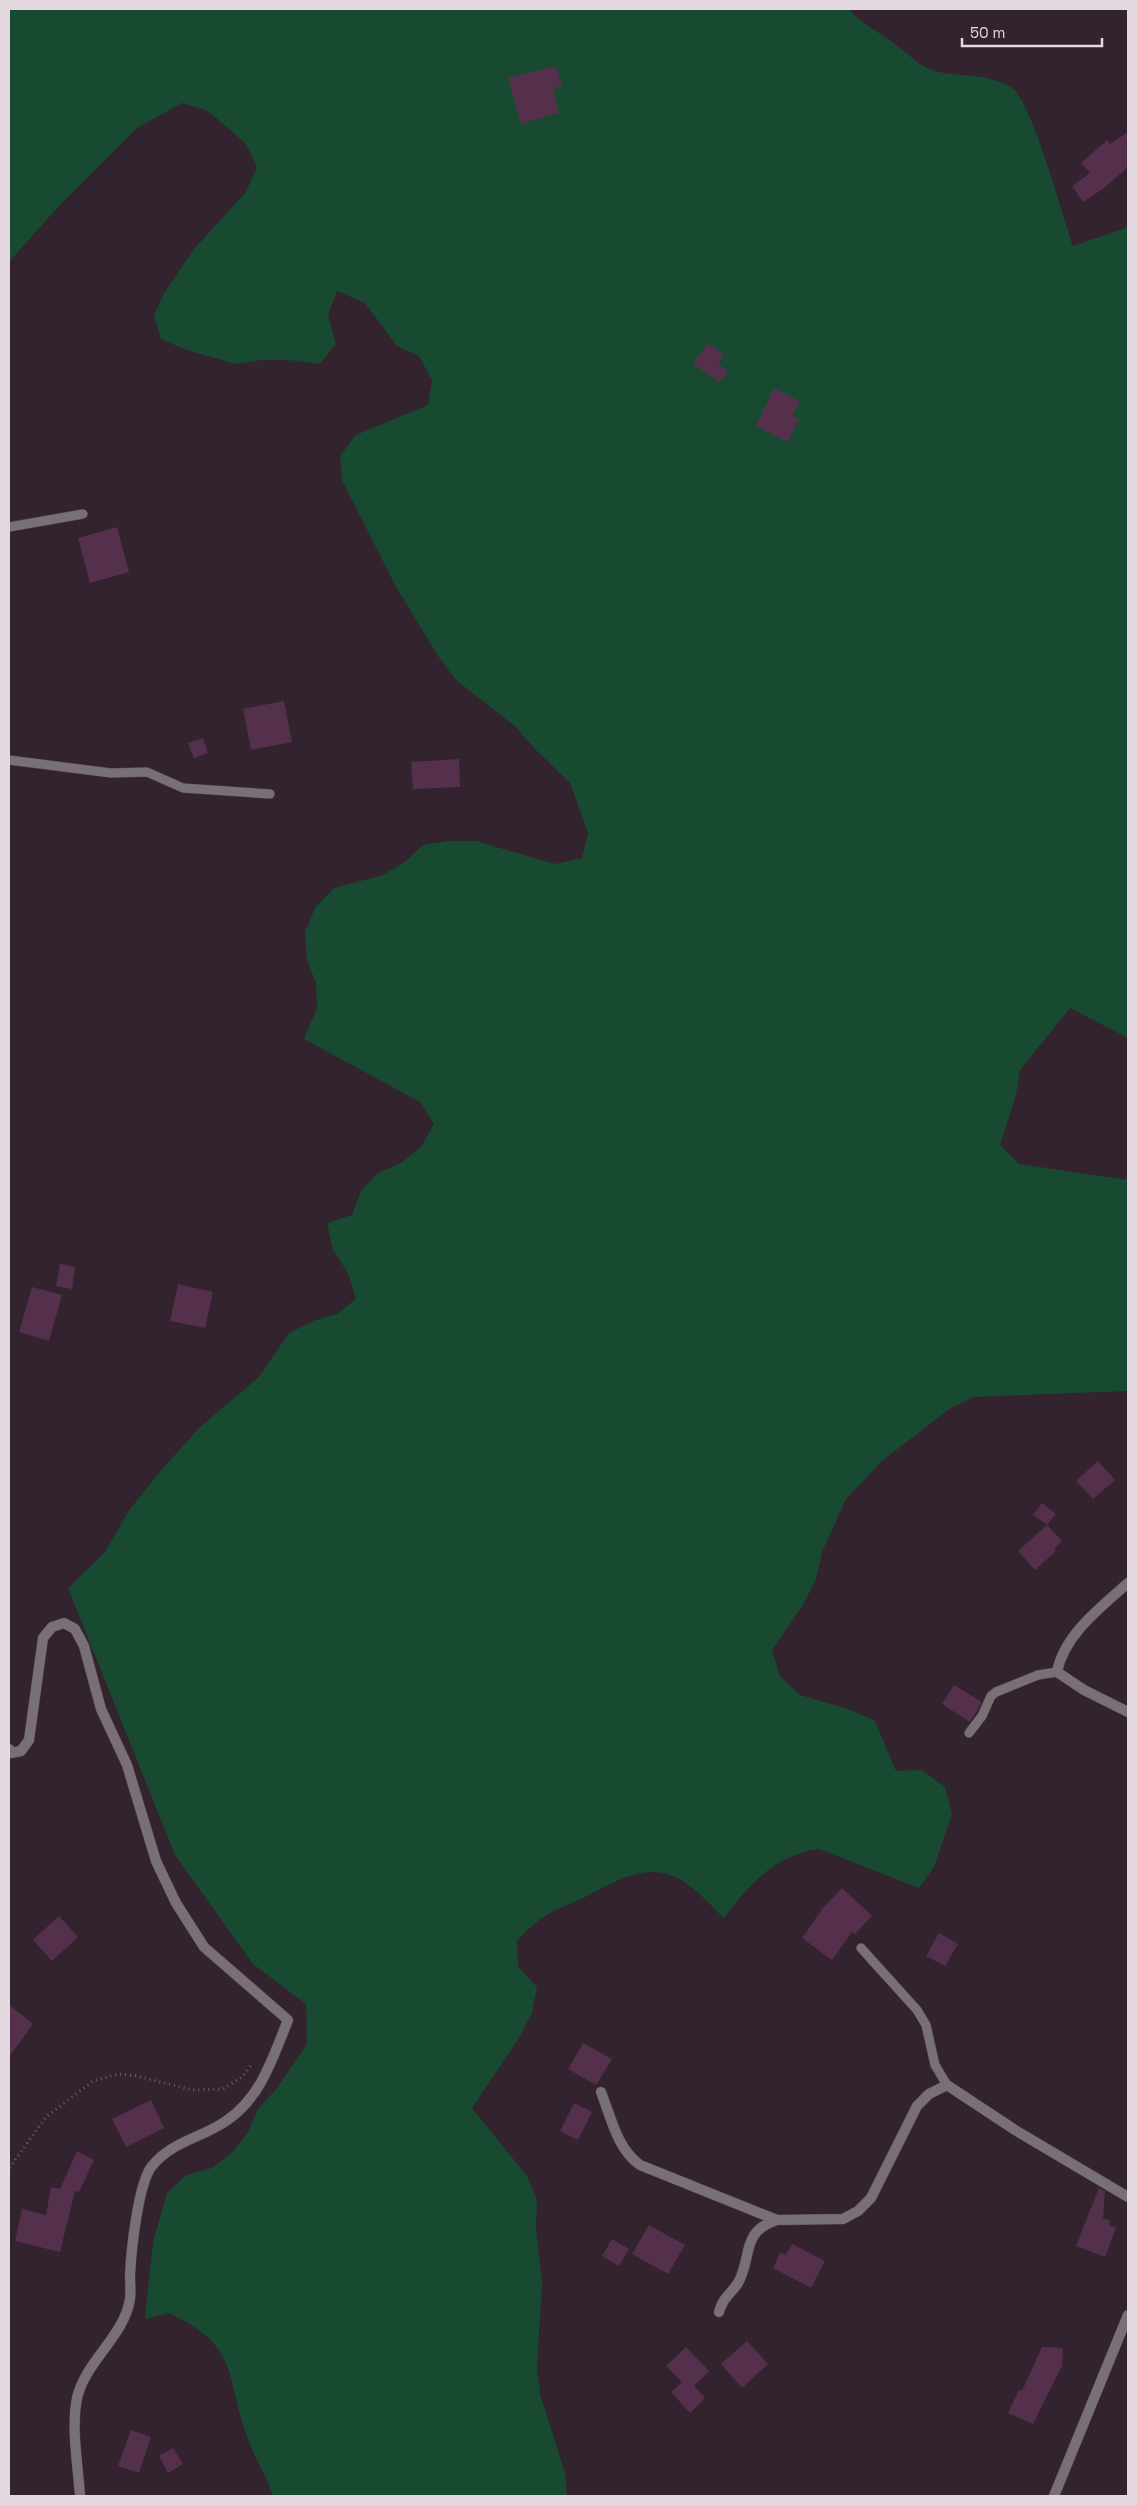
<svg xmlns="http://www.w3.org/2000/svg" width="1137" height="2505" font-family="'Space Grotesk',sans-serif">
<rect width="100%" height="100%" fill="#32232f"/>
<path fill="#184a31" d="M9,9H849C863,25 878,31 894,43C907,53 921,68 938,72C962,77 990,73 1012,88C1032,102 1063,217 1073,246L1128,227V1038L1070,1008L1020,1070L1016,1095L1000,1145L1019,1164L1128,1180V1391L974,1397L951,1408L883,1460L846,1499L822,1552L816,1579L803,1605L772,1650L780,1676L800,1695L851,1710L875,1721L896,1771L922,1770L945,1787L952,1814L934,1867L919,1888L819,1849C776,1854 749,1885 724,1918C707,1902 687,1877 663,1873C635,1868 610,1885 587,1896C571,1904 554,1909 539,1920C531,1926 524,1934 517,1941L518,1967L537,1987L532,2013L519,2038L472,2108L527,2176L537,2200L536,2228L542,2282L537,2368L540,2394L565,2473L567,2496H273C266,2475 254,2457 247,2436C224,2372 241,2348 169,2313L145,2319L153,2242L167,2193L186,2175L212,2168L233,2152L248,2132L258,2109L276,2089L307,2044L306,2004L253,1964L175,1855L68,1588L105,1552L130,1509L163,1468L199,1428L259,1377L289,1333L313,1321L337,1314L356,1299L348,1273L333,1250L327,1223L352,1215L361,1191L378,1173L401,1163L421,1147L434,1124L420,1102L304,1039L317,1008L316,983L307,960L305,932L315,908L334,888L383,875L405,862L423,845L448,841H476L555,864L582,858L588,833L570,783L533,747L516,727L456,680L438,656L395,585L342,480L340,456L356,435L428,405L432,380L419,356L397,346L365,303L337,291L328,315L336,344L320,364L288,360H262L235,364L184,349L161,339L154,315L165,292L194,249L246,192L257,167L246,144L228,128L208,111L182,103L137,128L60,205L9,262Z"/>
<path fill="#55304d" d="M556,66L562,86L553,89L559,113L521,124L508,78Z
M1128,132V167L1104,188L1083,202L1072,186L1090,173L1081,163L1107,140L1110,144Z
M708,343L724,355L718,363L728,371L719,383L693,363Z
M774,388L800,401L792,416L799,419L788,442L756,426Z
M117,527L129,572L90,583L78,538Z
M284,701L292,742L251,750L243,709Z
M203,738L208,753L194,758L188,743Z
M459,759L460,787L413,789L411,762Z
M60,1264L75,1267L72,1289L56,1286Z
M178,1284L213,1292L205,1328L170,1321Z
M32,1287L62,1295L49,1341L19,1332Z
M1098,1461L1115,1480L1093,1499L1076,1481Z
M1042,1503L1056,1514L1047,1525L1062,1541L1054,1549L1056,1551L1035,1570L1018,1551L1047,1525L1033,1515Z
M954,1685L982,1702L970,1722L942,1704Z
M842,1888L872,1916L855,1934L852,1932L832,1960L802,1938L823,1908Z
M59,1916L78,1937L52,1961L33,1940Z
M939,1933L958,1944L945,1966L926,1956Z
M9,2005L33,2024L9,2057Z
M583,2043L612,2059L596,2085L568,2069Z
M151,2100L164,2128L126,2147L112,2119Z
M574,2103L592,2112L578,2140L560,2131Z
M77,2151L94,2160L79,2192L75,2191L60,2252L15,2241L22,2209L46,2215L51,2187L60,2189Z
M1099,2188L1105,2191L1103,2218L1110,2220L1109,2225L1116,2228L1105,2257L1076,2246Z
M649,2225L685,2245L668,2274L632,2254Z
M612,2239L629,2249L619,2266L602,2256Z
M792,2244L825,2261L811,2288L773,2268L780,2253L786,2255Z
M747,2341L768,2364L742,2388L721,2364Z
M686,2347L709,2371L694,2386L705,2398L690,2413L671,2392L682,2382L666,2366Z
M1042,2347L1063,2348L1062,2366L1033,2424L1008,2413L1019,2390L1022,2391Z
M131,2430L151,2437L139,2473L118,2466Z
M173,2448L183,2464L168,2473L159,2456Z"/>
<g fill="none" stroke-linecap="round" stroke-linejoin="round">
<defs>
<path id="lane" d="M9,527L83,514
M9,760L111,773L147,772L183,788L270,794
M969,1733L982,1716L991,1696L996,1692L1038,1675L1057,1672
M861,1948L917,2010L926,2025L935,2065L947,2085"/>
<path id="street" d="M1128,1583C1101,1607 1064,1635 1057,1672L1084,1690L1128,1712
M9,1749L11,1753L21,1751L29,1740L43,1638L52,1627L64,1623L75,1629L84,1646L101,1709L127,1765L156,1861L176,1903L204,1947L288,2020C273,2057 261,2098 226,2121C202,2138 172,2141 152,2166C138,2183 131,2252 130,2276C130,2283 131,2291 130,2299C124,2337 86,2360 77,2398C71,2429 78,2465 80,2496
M601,2092C611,2117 617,2149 640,2165L777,2220L843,2219L858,2211L871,2198L917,2106L929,2094L947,2085L1015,2130L1128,2197
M719,2312C723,2297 731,2294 738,2283C753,2256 740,2232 777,2220
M1054,2496L1128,2315"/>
</defs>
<use href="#lane" stroke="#4e404b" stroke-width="10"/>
<use href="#street" stroke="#4e404b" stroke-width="11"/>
<path stroke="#6c5e69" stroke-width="3" stroke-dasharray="1 4" stroke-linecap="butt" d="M9,2173L10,2167L46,2117L93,2081L118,2074L137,2076L192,2090L223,2089L242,2077L253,2063"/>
<use href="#lane" stroke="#797077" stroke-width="9"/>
<use href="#street" stroke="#797077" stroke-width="10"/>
</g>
<rect width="1137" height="2505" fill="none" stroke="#e4d9e1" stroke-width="20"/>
<path d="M962 38v8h140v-8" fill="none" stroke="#e4d9e1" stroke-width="2.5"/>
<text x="970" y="38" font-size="15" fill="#e4d9e1" stroke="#32232f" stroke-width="4" paint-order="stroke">50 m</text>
</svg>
